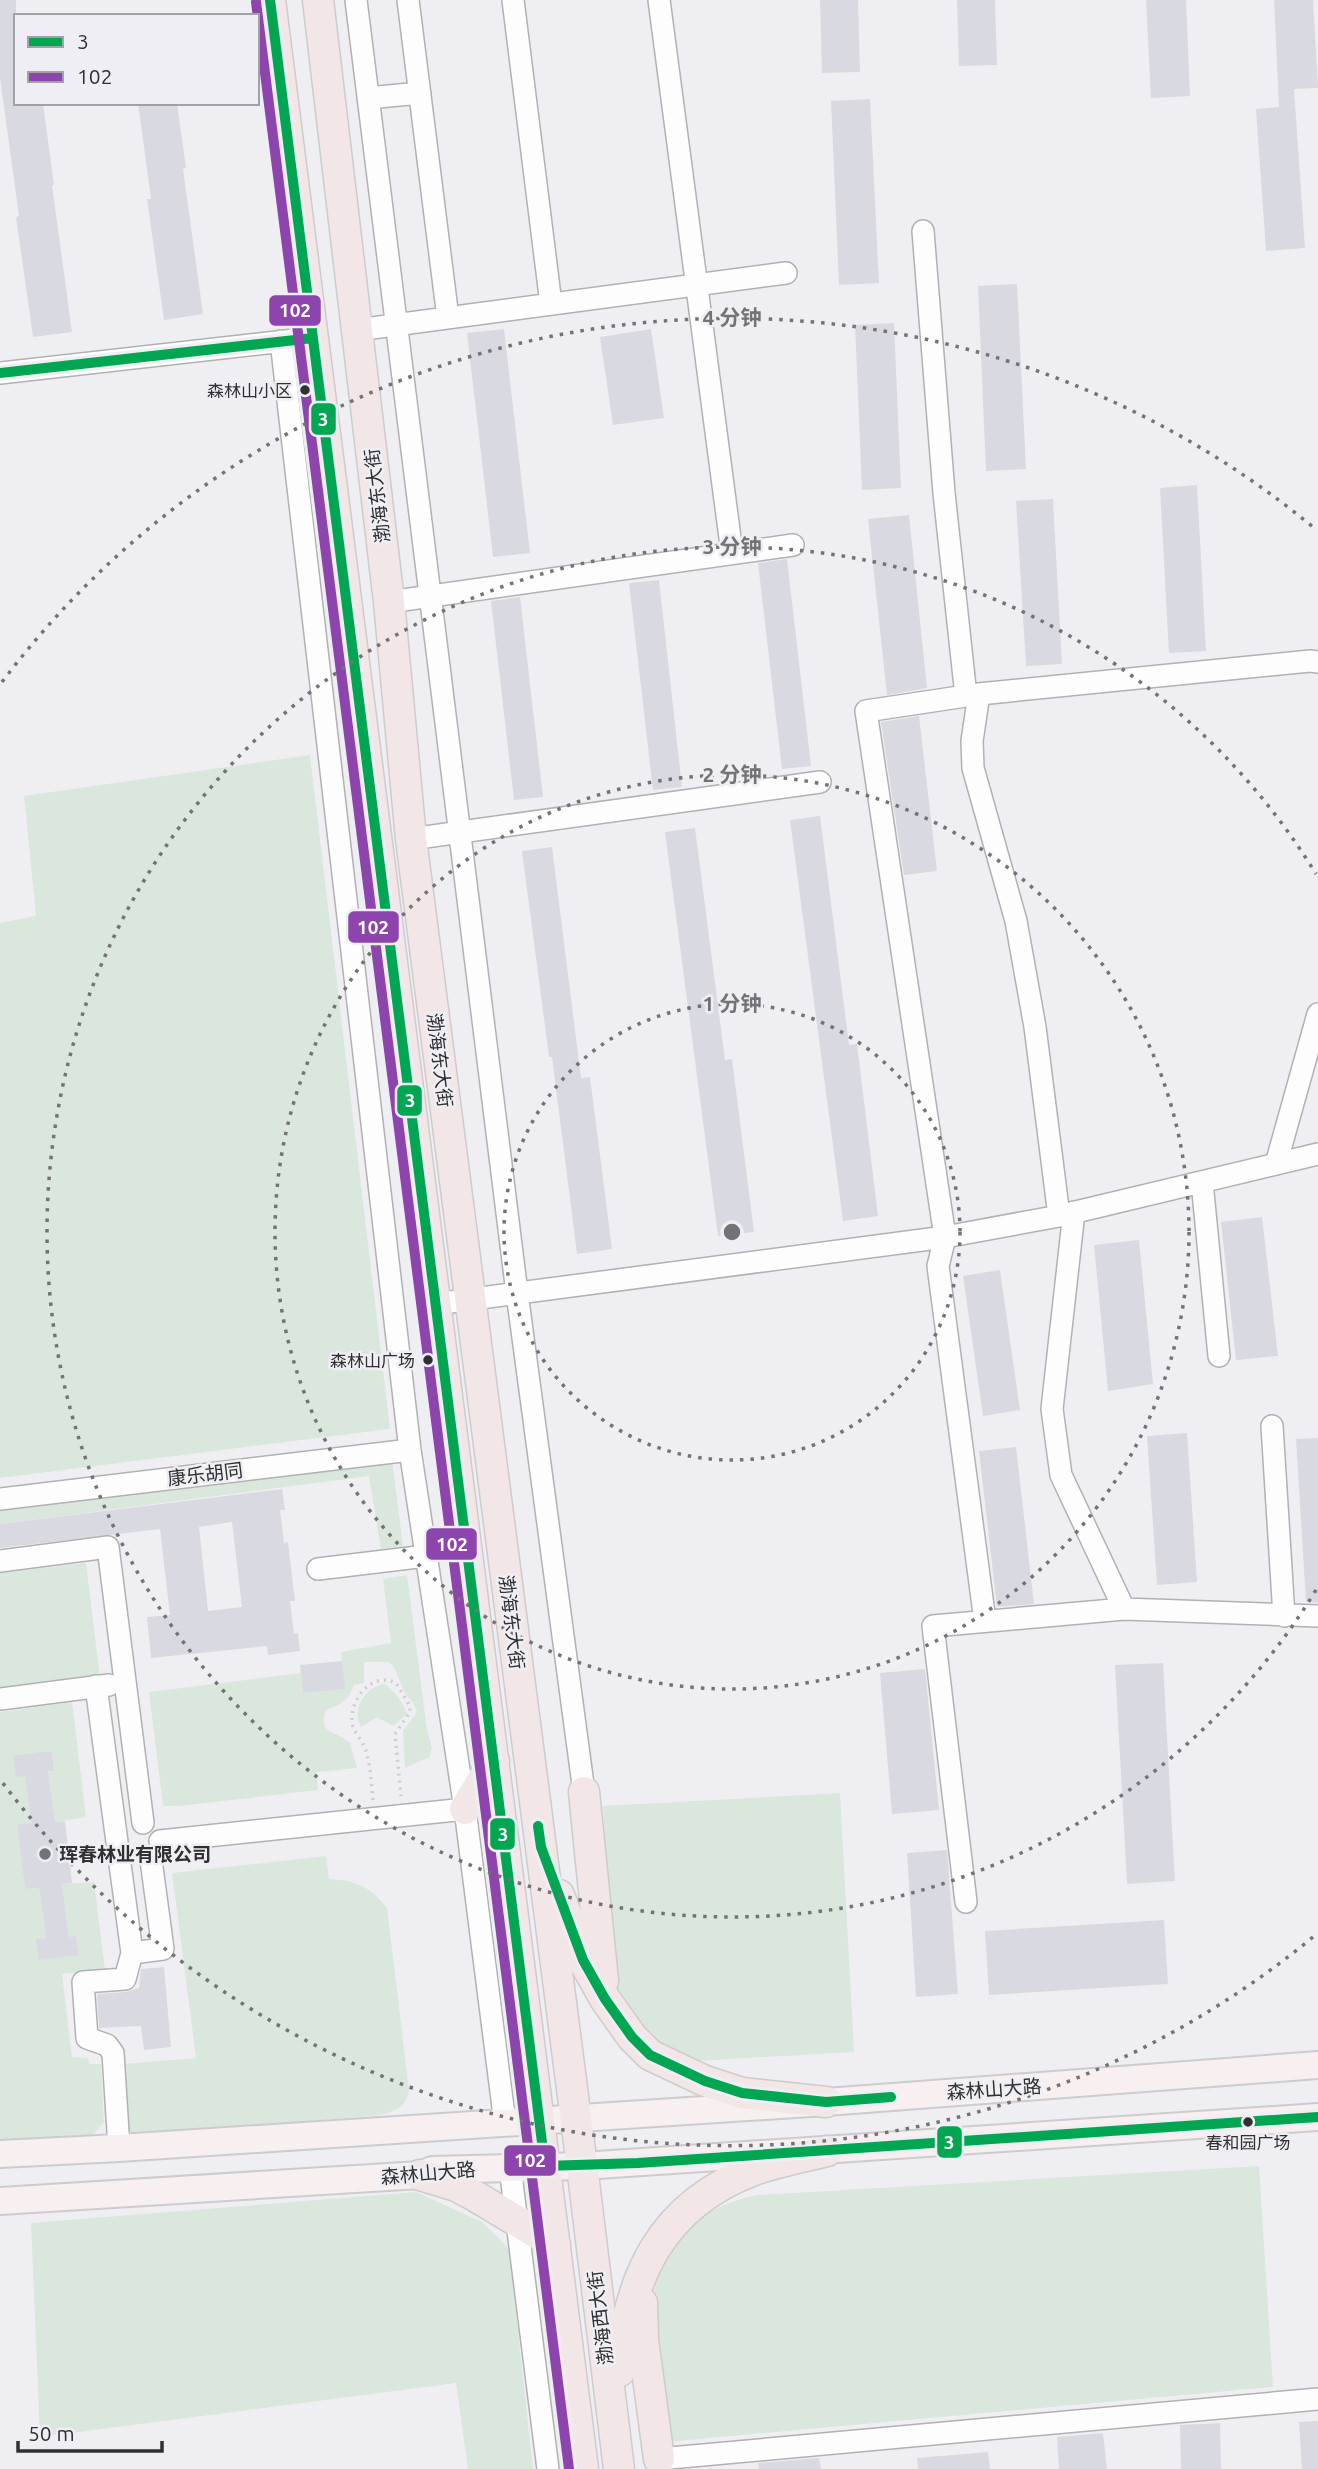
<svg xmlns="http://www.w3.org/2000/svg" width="1318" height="2469" font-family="Ubuntu,'Noto Sans SC',sans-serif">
<rect width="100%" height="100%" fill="#efeff3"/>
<path fill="#dae7dc" d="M310,755L390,1429L0,1478V923L36,916L24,796Z
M392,1459L403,1546L381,1549L369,1476L0,1524V1510Z
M86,1563L100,1678L0,1694V1573Z
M407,1575L427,1730L432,1748L429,1757L405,1768L403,1731L417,1712C415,1703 410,1700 405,1693C399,1682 398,1670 389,1662H364V1683L354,1685C348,1701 342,1704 326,1710C317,1735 336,1730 350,1743L357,1768L316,1772L318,1790L179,1806H163L149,1692L301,1673L303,1693L344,1689L341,1652L391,1643L383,1579Z
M384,1684C395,1690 402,1702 407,1714L393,1726L377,1717L361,1727C351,1710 365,1687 384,1684Z
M72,1702L86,1817L55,1822L48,1771L54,1770L52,1751L13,1757L16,1776H25L31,1823L17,1826L25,1889L39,1888L46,1938L37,1940L79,1955L76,1936L69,1937L62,1884L94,1882L105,1970L62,1974L72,2057L88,2058L89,2064H101L104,2122L89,2140L0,2144V1712Z
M840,1793L854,2052L695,2061L650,2040L613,1992L603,1806Z
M326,1856L329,1879C355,1880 371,1887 387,1908L409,2090C406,2107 398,2110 381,2115L138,2136L132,2134L128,2128L123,2064L196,2058L172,1873Z
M1259,2166L1273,2387L666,2442C661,2400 647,2327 655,2287C658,2274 666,2260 674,2249C699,2215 715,2205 756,2195Z
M416,2192L482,2222L509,2249L533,2469H468L456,2383L40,2437L31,2223Z"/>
<path fill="#d9d9e2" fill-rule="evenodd" d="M0,0H16V103H43L54,185H52L72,332L33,337L16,217L19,216L0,78Z
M820,0H858L860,72L822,73Z
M957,0H995L997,65L959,66Z
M1146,0H1186L1190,96L1151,98Z
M1274,0H1313L1318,88L1294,89L1305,248L1266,251L1256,109L1279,107Z
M870,99L879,283L839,285L831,101Z
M138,103H177L186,168L183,169L203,314L164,320L147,199H151Z
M1017,284L1026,469L986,471L978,286Z
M894,323L901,488L862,490L855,325Z
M504,329L530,553L493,557L467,333Z
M651,329L664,418L613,425L600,337Z
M1197,485L1206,651L1169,653L1160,488Z
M1053,499L1062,664L1026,666L1016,501Z
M909,515L927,688L887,695L868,519Z
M787,559L811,766L782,769L758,563Z
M659,580L682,787L653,790L629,583Z
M520,597L543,797L514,800L491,601Z
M919,716L937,871L904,875L881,722Z
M820,816L849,1045L857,1044L878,1216L843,1221L790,820Z
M695,828L725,1060L732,1059L754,1232L718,1236L665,832Z
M552,847L581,1078L590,1077L612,1249L577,1254L552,1057H549L522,851Z
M1262,1217L1278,1356L1236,1360L1221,1222Z
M1139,1240L1153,1384L1108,1391L1094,1245Z
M1000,1270L1020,1410L983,1416L963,1276Z
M1187,1433L1197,1582L1157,1585L1147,1436Z
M1318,1438V1603L1306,1602L1296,1439Z
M1016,1447L1034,1604L997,1607L979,1451Z
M282,1489L285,1510H280L284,1543L288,1542L295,1601H290L294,1634L298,1633L300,1651L268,1655L267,1646L151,1658L147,1617L170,1615L160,1529L0,1548V1524ZM232,1522L242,1607L208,1611L199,1527Z
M342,1661L345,1689L303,1693L300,1665Z
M1163,1663L1175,1881L1127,1884L1115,1665Z
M925,1669L939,1810L892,1814L880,1673Z
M52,1751L54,1771H48L55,1822L65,1821L72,1883L62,1884L69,1937L76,1936L79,1955L39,1960L36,1939L46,1938L39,1888L25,1889L17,1825L31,1823L25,1776L16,1777L13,1756Z
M947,1850L958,1994L916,1997L907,1853Z
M1164,1920L1168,1984L989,1995L985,1931Z
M164,1967L171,2047L144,2050L141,2026L99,2028L97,1994L126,1992L139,1988L141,1969Z
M1318,2421V2469H1302L1299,2422Z
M1220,2423L1221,2469H1181L1180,2425Z
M1103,2433L1107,2469H1059L1057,2437Z
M988,2452L990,2469H918L917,2458Z
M819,2458L821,2469H759L758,2463Z"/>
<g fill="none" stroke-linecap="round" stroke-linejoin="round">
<defs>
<path id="minor" d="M356,0L517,1293L584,1792
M408,0L448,318
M513,0L551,304
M659,0L732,553
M368,98L420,93
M923,231L944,493L966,696
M357,330L786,273
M281,341L410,1450L465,1809L505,2123
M0,373L294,340
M389,602L793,545
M979,694L972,741L973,768L1016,921L1035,1027L1059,1216
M411,839L820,782
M1276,1164L1318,1014
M1202,1182L1219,1356
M1074,1212L1052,1409L1061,1475L1124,1609
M435,1304L945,1237L1059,1216L1318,1154
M1272,1426L1284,1616
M0,1499L410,1450
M0,1561L108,1547L143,1823
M318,1569L426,1556
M985,1621L938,1266L945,1237L866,711L979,694L1310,661L1318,662
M96,1686L132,1953L163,1949L151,1860
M0,1699L109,1685
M160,1841L465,1809
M966,1902L933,1626L1124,1609L1318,1616
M119,2148L113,2053L107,2045L87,2038L83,1982L125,1979L132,1953
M510,2167L548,2469
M660,2469L659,2459L1318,2399"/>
<path id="major" d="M0,2154L119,2148L826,2102L1318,2065
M0,2201L420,2175L432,2170L582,2166L1318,2117"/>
<path id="highway" d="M270,0L583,2469
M318,0L389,602L411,839L582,2166L619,2469
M584,1792L603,1981
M465,1809L494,1761
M559,1895L583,1960L605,1999L632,2037L650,2055L705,2081L742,2093L826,2102
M420,2175L456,2186L475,2196L555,2244
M642,2303L643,2340L659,2459
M620,2371C628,2277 661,2205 754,2170C777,2162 803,2157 827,2151"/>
</defs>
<use href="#minor" stroke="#b1b1b3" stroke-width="24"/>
<use href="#major" stroke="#ccccce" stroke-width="30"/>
<use href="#highway" stroke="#ccccce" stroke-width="33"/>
<path stroke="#cdcdce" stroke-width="3.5" stroke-dasharray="2 5" stroke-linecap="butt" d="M373,1800C371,1784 371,1766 366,1751C363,1740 353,1733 352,1722C350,1699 372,1671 396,1683L410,1706V1712L395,1734L401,1796"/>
<use href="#minor" stroke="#fdfdfd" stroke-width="21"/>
<use href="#major" stroke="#f7eff0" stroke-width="26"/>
<use href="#highway" stroke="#f2e6e7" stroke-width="30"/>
<defs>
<path id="bus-1" d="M270,0L545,2166L638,2163L1318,2117
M0,373L313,338
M538,1826L541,1847L583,1960L605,1999L632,2037L650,2055L705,2081L742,2093L826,2102L891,2097"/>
<path id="bus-2" d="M256,2L569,2469"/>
</defs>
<use href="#bus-1" stroke="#eeeef4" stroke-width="16"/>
<use href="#bus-2" stroke="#eeeef4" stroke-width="16"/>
<use href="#bus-1" stroke="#00a651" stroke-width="10"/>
<use href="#bus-2" stroke="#8e44ad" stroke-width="10"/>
</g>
<g fill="none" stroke="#737376" stroke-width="3.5" stroke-dasharray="3.5 7">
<circle cx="732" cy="1232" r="228"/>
<circle cx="732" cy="1232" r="457"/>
<path d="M1316 1590A685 685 0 1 1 1316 874"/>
<path d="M1313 1937A914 914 0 0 1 2 1782M2 682A914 914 0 0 1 1313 527"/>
</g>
<g fill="#303032" stroke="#eeeef4" stroke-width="2.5">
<circle cx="305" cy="390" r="6"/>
<circle cx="428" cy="1360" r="6"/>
<circle cx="1248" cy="2122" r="6"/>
</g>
<circle fill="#737376" stroke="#eeeef4" stroke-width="2.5" cx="45" cy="1854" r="7"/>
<g text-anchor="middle" stroke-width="5" stroke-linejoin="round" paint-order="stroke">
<g font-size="17" fill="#303032" stroke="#eeeef4" text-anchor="end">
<text x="292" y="397">森林山小区</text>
<text x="415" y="1367">森林山广场</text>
<text x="1248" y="2149" text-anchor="middle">春和园广场</text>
</g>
<g font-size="19" fill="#303032" stroke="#eeeef4">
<text transform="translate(377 496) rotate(-97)" y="7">渤海东大街</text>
<text transform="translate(440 1060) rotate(83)" y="7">渤海东大街</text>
<text transform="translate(205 1474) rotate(-7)" y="7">康乐胡同</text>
<text transform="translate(512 1622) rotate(83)" y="7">渤海东大街</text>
<text transform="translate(994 2089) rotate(-4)" y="7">森林山大路</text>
<text transform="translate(428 2173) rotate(-5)" y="7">森林山大路</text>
<text transform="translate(600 2318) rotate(-97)" y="7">渤海西大街</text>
</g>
<g font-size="19" font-weight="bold" fill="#303032" stroke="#eeeef4" text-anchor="start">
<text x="59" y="1861">珲春林业有限公司</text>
</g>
</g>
<circle cx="732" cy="1232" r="10" fill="#737376" stroke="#eeeef4" stroke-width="3.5"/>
<g font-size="21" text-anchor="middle" font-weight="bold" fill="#737376" stroke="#eeeef4" stroke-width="5" stroke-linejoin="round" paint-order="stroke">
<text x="732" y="325">4 分钟</text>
<text x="732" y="554">3 分钟</text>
<text x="732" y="782">2 分钟</text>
<text x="732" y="1011">1 分钟</text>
</g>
<g stroke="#eeeef4" stroke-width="2.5">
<rect x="268" y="294" width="54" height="33" rx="7" fill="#8e44ad"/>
<rect x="310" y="402" width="27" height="34" rx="7" fill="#00a651"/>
<rect x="347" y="910" width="53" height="34" rx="7" fill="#8e44ad"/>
<rect x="396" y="1084" width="27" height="33" rx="7" fill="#00a651"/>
<rect x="425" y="1527" width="53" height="34" rx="7" fill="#8e44ad"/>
<rect x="489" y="1817" width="27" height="34" rx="7" fill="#00a651"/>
<rect x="936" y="2125" width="27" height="34" rx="7" fill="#00a651"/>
<rect x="503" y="2144" width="54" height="33" rx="7" fill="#8e44ad"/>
</g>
<g font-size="19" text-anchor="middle" font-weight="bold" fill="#fff">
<text x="295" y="317">102</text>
<text x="323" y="426">3</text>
<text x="373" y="934">102</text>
<text x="410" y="1107">3</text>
<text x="452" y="1551">102</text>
<text x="503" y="1841">3</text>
<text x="949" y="2149">3</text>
<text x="530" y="2167">102</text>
</g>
<rect x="14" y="14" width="245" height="91" fill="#eeeef4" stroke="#a2a2a6" stroke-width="2"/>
<rect x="28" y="37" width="35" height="10" fill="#00a651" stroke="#a2a2a6" stroke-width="2"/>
<text x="77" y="49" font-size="21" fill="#303032">3</text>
<rect x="28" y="72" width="35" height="10" fill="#8e44ad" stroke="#a2a2a6" stroke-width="2"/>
<text x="77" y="84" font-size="21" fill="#303032">102</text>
<path d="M18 2441v10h144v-10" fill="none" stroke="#303032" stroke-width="3.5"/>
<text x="28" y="2441" font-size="21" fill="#303032" stroke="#eeeef4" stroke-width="5" paint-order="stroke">50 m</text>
</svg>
